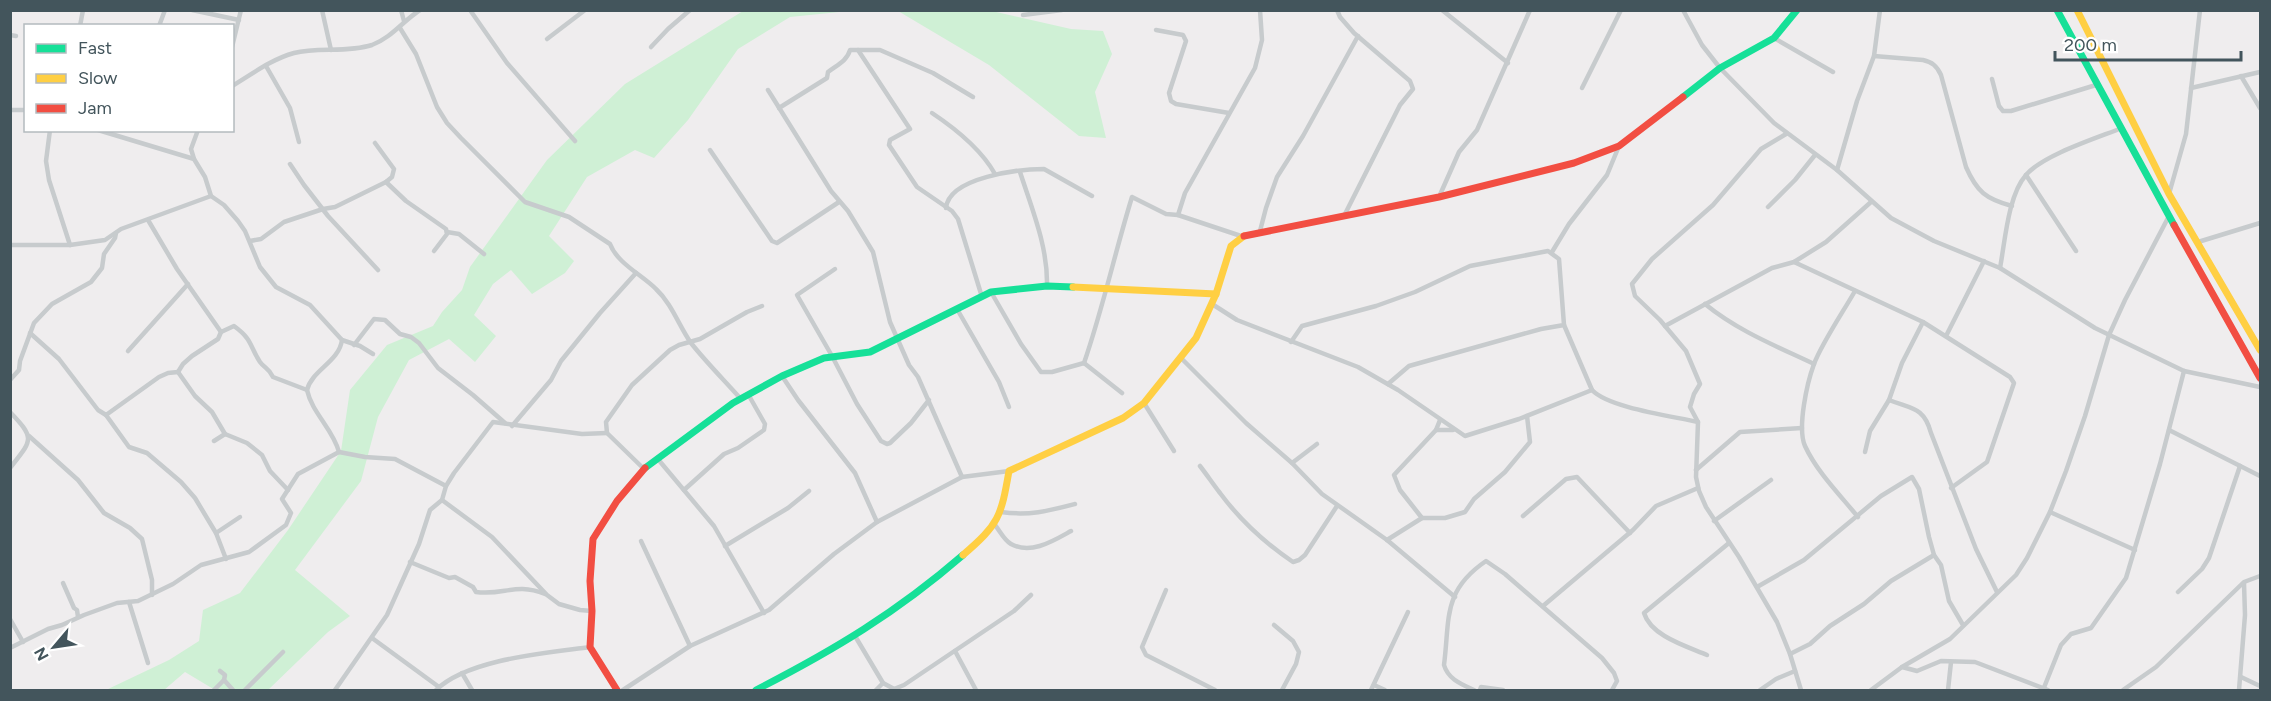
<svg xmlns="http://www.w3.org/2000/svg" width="2271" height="701" viewBox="0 0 2271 701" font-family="Figtree,sans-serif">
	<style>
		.green { fill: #cff0d5 }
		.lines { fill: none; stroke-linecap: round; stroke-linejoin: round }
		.street { stroke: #c7cbcd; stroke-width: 4.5 }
		.fast { stroke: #16e098; stroke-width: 7 }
		.slow { stroke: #ffcf43; stroke-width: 7 }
		.jam { stroke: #f24e42; stroke-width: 7 }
	</style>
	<rect width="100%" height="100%" fill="#efedee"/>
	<g class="green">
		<polygon points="743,11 849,11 790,17 738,49 688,120 654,158 635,150 587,177 549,236 574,261 565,273 532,294 511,270 493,284 474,315 496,336 475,362 449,339 409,360 378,417 361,481 295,570 350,616 328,632 268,690 215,690 185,672 164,690 106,690 169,660 199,641 203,610 240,593 288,530 341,451 350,390 387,345 433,326 442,312 462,290 470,267 547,160 625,84"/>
		<polygon points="898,11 992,11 1071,29 1103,31 1112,54 1095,92 1106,138 1079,136 989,65"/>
	</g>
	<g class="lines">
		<g class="street">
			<polyline points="192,10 239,20"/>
			<polyline points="322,10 331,50"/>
			<polyline points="401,10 404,21"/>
			<polyline points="470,10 507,63 575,141"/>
			<polyline points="1337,10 1340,17 1354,33 1410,81 1413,89 1400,105 1345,214"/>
			<polyline points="1442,10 1508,63"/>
			<polyline points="1683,10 1702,45 1720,68 1774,123 1837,170 1891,218 1934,241 2000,268 2095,328 2184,371 2260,387"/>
			<polyline points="1023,15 1062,10"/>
			<polyline points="80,26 83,10"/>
			<polyline points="159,26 165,10"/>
			<path d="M 400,28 L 416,54 L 437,107 L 447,123 L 461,138 L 525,202 L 569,217 L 610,244 C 617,263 642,275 656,289 C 672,304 679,326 691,343 C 706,362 724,380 740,398"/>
			<polyline points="1156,30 1183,35 1186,41 1169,93 1171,101 1176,104 1229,113"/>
			<polyline points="10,35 16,36"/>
			<polyline points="1774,38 1833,72"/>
			<polyline points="547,39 585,10"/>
			<polyline points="232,47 241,10"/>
			<polyline points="651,47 668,29 690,10"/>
			<polyline points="858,50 910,129 890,140 889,145 917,187 952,211 958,219 982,297"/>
			<path d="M 1874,56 L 1923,60 C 1932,62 1937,66 1941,75 L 1966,167 C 1977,192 1986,199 2012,206"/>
			<polyline points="266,66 290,108 299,142"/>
			<polyline points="2241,76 2260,108"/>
			<polyline points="1992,79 1999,106 2003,111 2011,111 2096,85"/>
			<path d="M 232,86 C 252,74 272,59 294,53 C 318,47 347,53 372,45 C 391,38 403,21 420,10"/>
			<polyline points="1582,88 1621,10"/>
			<polyline points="2191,88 2260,72"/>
			<polyline points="768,90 831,191 848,211 873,252 890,322 909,365 918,377 962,477"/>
			<path d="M 779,108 L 827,78 L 828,72 C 837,65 847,61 850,50 L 880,50 L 933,73 L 973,97"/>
			<polyline points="10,110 26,110"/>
			<path d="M 932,113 C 956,129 981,149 995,174"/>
			<polyline points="50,130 46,161 49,180 70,245"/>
			<polyline points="98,130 194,159"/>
			<polyline points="1786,134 1761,149 1713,205 1652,259 1632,284 1635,296 1660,320 1686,351 1700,384 1694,394 1690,407 1698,422 1696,477 1699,491 1706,507 1739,557 1777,622 1790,654 1801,690"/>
			<polyline points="710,150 772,241 777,243 839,202"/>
			<polyline points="290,164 304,185 328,216 378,270"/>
			<polyline points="1837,170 1857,101 1874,56 1880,10"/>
			<path d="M 1020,172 C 1032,209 1048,247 1047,286"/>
			<polyline points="2026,175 2076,251"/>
			<polyline points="386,182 406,201 446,229 447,234 434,251"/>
			<polyline points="2169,194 2186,134 2200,10"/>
			<polyline points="1439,197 1459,152 1477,130 1530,10"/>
			<polyline points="1768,207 1795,180 1815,155"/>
			<path d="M 946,208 C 949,177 1020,169 1044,169 L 1092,196"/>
			<polyline points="1178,215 1185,193 1255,68 1262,40 1260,10"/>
			<polyline points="148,220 177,269 221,332 218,339 192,356 183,364 178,372 195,396 212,412 225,434"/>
			<polyline points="1260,231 1266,208 1277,177 1303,136 1358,36"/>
			<polyline points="447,232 459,234 484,254"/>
			<polyline points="250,241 261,239 284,222 323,209 335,207 386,182 392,177 394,169 375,143"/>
			<polyline points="2198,242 2260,223"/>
			<polyline points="10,245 70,245 105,240 121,229 211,196"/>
			<polyline points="1552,252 1569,224 1607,175 1619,146"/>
			<polyline points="1794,262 1923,322 2010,377 2014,383 1987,462 1951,488"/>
			<path d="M 2000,268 C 2005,242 2008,195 2026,175 C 2043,155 2097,138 2122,128"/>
			<polyline points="835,269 797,295 832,356 857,404 881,441 887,444 890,443 911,423 929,400"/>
			<path d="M 1855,291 C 1843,312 1822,343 1814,364 C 1807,383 1797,428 1805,446 C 1817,472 1840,495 1858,517"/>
			<polyline points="991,292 1021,344 1041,372 1052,372 1084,363 1122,393"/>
			<polyline points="1212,304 1237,320 1358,367 1398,390 1465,436 1519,419 1592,390"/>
			<path d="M 1705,304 C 1738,331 1776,346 1814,364"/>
			<polyline points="957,309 999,382 1009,407"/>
			<path d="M 1564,325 L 1592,390 C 1609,408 1672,416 1698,422"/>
			<polyline points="1665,326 1772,268 1794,262 1826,242 1871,202"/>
			<path d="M 221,332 L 234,326 C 253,340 249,345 260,362 C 265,369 268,367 273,377 L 307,390"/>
			<polyline points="30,333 59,359 98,410 106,415 159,377 168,373 178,372"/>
			<polyline points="1946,336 1984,261"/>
			<polyline points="342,340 360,346 373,354"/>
			<polyline points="1291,342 1302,326 1376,306 1415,292 1470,266 1548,251 1559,259 1564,325 1541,329 1409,366 1388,384"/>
			<polyline points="354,345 374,319 385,320 400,334 411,337 419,343 438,368 473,395 505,423"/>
			<polyline points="128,351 188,284"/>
			<polyline points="1181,358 1246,423 1292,463 1322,494 1387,540 1455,597"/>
			<path d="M 1084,363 C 1103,308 1115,252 1132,197 L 1166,214 L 1178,215 L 1241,236"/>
			<polyline points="782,376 798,400 855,473 877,522"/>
			<polyline points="10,380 19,370 20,361 34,323 52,304 91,282 102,268 104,254 115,238 116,233"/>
			<path d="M 1889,400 C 1912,409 1924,407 1931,433 L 1976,549 L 1997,592"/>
			<polyline points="1144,403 1174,451"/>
			<path d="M 10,412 C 36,439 32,440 10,468"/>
			<polyline points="106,415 129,447 147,453 181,482 195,498 216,533 226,559"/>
			<polyline points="512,426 551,380 561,361 600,313 636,273"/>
			<polyline points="1436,430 1453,430"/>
			<polyline points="2169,430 2260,476"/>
			<polyline points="29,436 78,480 104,513 130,528 142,539 152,580 152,595"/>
			<polyline points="214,441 225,434 247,443 262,455 270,471 288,490"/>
			<polyline points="339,452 365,457 395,459 446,486"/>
			<polyline points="1865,452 1870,431 1889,400 1902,363 1923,322"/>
			<polyline points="657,458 714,526 764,613"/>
			<polyline points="1292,463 1317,444"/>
			<path d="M 1200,466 C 1207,475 1213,484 1220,493 C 1240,520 1265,543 1293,562 L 1299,560 L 1305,555 L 1337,506"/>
			<polyline points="644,469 607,433 606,422 632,385 670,350 679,345 700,339 747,312 762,306"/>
			<polyline points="1696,470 1740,432 1802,428"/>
			<polyline points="684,490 724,454 738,448 764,430 765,424 748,394"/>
			<polyline points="442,500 492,537 547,595 559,604 580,610 592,611"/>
			<path d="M 1001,512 C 1029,516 1048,511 1075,504"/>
			<polyline points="2050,512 2135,550"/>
			<polyline points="1523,516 1566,479 1577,477 1630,533"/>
			<polyline points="1422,518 1400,490 1394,475 1436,430 1440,420"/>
			<polyline points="1714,521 1771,480"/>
			<path d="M 995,525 C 1000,531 1004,540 1011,544 C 1031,555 1053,541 1071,531"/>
			<polyline points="216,533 240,517"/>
			<polyline points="1387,540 1422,518 1445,518 1465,512 1474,499 1505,472 1530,442 1527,416"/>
			<polyline points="641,541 690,646"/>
			<polyline points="725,546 788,508 809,491"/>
			<path d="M 410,562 L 449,578 L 455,577 L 473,587 L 476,592 C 504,596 515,582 545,594"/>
			<polyline points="63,583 74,608 77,610 78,617"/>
			<polyline points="1757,587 1804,560 1881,496 1912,477 1919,489 1929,537 1934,555 1941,565 1949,601 1963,625"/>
			<polyline points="1166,590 1142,647 1146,655 1215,690"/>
			<polyline points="2178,592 2202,569 2209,558 2240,466"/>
			<polyline points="129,602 148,663"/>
			<polyline points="1543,606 1633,530 1656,506 1698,488"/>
			<polyline points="10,619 23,642"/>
			<polyline points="1274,625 1293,641 1299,652 1296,664 1282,690"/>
			<polyline points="855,636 883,683 896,690"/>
			<polyline points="372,638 439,687"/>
			<path d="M 10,648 L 48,629 L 62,625 L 84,615 L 117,603 L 138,601 L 173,584 L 201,565 L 249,552 L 286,525 L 291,513 L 282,499 L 298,474 L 339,452 C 333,429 312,413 307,390 C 312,370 339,362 342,340 L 310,305 L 276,287 L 260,267 L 245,231 L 238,221 L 224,205 L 211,196 L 205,177 L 194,159 L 191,149 L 198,130"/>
			<polyline points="955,651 976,690"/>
			<polyline points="1790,654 1810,644 1830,626 1864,604 1891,581 1934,555"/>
			<path d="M 1707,655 C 1686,646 1651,636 1644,613 L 1729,543"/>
			<polyline points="1902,667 1950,639 2016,575 2027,558 2050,512 2066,471 2085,416 2109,335 2125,300 2169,216"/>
			<polyline points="220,671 225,675 224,680 233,690"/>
			<polyline points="462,673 472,690"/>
			<polyline points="2241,677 2260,686"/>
			<polyline points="1374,685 1385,690"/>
			<polyline points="894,689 904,685 1014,611 1031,595"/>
			<polyline points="214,690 224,680"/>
			<polyline points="245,690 283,652"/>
			<polyline points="335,690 387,615 419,544 430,510 442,500 446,486 454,473 493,422 582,434 607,433"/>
			<path d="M 436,690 C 468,659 546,653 590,647"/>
			<polyline points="623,690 690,646 769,610 834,554 877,522 962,477 1009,471"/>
			<polyline points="876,690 883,683"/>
			<polyline points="1371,690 1408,612"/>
			<path d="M 1474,690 C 1461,684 1448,679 1444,665 C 1450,619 1442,591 1486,561 L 1505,574 L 1602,658 L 1614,673 L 1617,681 L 1612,690"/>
			<polyline points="1480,690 1481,687 1503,690"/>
			<polyline points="1760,690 1776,679 1795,671"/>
			<polyline points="1871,690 1902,667 1917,671 1941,661 1975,662 2048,690"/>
			<polyline points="1948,690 1951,662"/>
			<polyline points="2043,690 2061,645 2071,634 2091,628 2126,578 2160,464 2184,371"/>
			<polyline points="2123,690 2156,667 2244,582 2260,576"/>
			<polyline points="2239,690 2245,615 2244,583"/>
		</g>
		<g class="fast">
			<polyline points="2057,10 2174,225"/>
			<polyline points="1683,97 1720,68 1774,38 1797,10"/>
			<polyline points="645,468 733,403 782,376 824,358 870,352 991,292 1047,286 1073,287"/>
			<path d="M 756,690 C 834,650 896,613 963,555"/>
		</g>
		<g class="slow">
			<polyline points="2077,10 2169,194 2260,350"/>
			<polyline points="1073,287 1216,294"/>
			<path d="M 963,555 C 999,524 1001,517 1009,471 L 1123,418 L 1144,403 L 1196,338 L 1216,294 L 1231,246 L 1244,236"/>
		</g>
		<g class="jam">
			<polyline points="2174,225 2260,378"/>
			<polyline points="1244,236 1439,197 1574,163 1619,146 1683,97"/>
			<polyline points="617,690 590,647 592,611 590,581 593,539 617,501 645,468"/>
		</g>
	</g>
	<rect width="2271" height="701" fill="none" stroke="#43555c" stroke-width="24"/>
	<rect x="24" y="24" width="210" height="108" fill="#ffffff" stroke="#b4bbbe" stroke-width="1.5"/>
	<rect x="36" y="44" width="30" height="9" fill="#16e098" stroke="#b4bbbe" stroke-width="1.5"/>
	<text x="78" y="54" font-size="18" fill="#43555c">Fast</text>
	<rect x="36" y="74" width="30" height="9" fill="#ffcf43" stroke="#b4bbbe" stroke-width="1.5"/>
	<text x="78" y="84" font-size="18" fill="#43555c">Slow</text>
	<rect x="36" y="104" width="30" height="9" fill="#f24e42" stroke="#b4bbbe" stroke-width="1.5"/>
	<text x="78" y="114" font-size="18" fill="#43555c">Jam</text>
	<g transform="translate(54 647) rotate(241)" stroke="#ffffff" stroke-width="4.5" paint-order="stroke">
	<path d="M0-4.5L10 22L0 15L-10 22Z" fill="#43555c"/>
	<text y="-9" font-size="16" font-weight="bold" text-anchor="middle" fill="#43555c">N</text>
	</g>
	<path d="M2055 51v9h186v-9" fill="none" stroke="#43555c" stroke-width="3"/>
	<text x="2064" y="51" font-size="18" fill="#43555c" stroke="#ffffff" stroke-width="4.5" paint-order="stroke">200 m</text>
</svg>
